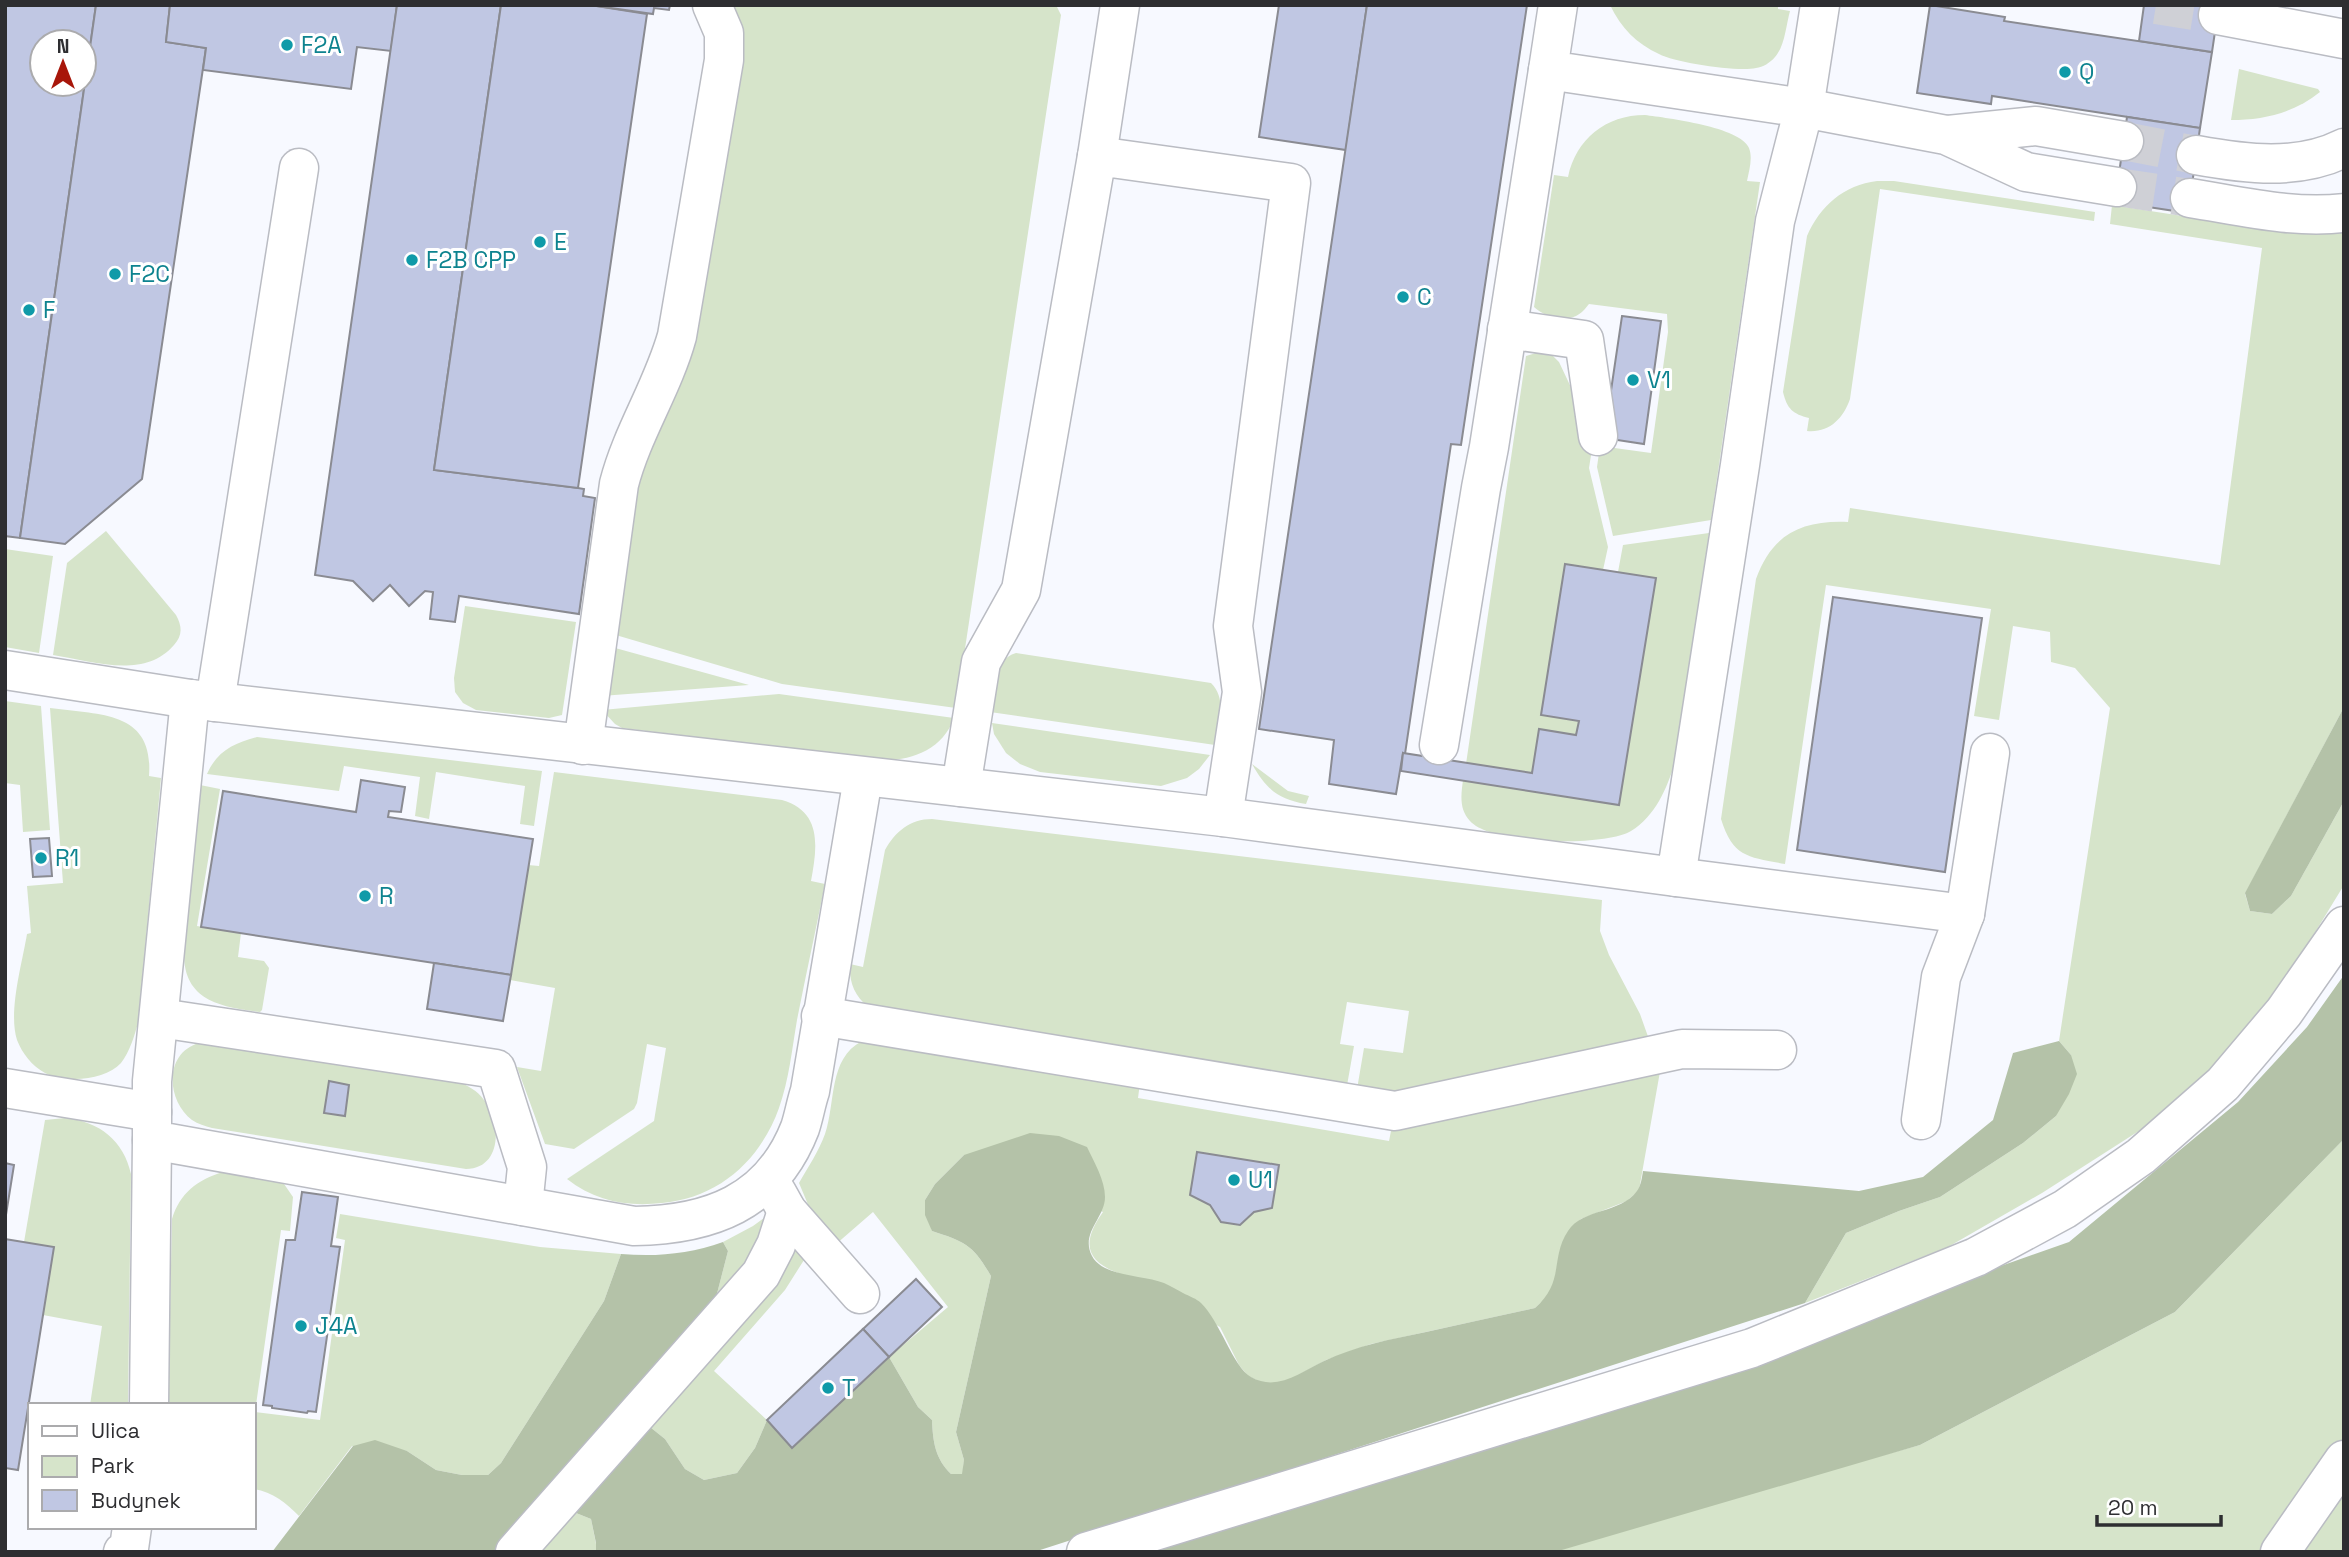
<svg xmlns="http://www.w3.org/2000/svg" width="2349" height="1557" viewBox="0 0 2349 1557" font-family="'Space Grotesk',sans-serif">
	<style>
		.green { fill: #d6e4ca }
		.forest { fill: #b4c2a8 }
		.building { fill: #c0c7e3; stroke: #8a8b92; stroke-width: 2; fill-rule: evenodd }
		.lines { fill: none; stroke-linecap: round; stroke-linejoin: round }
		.minor-tunnel { stroke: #cfd0d6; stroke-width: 38; stroke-dasharray: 38 19; stroke-linecap: butt }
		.minor-casing { stroke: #babcc3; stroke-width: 41 }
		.minor { stroke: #fff; stroke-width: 38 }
		.culture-dot { fill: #0f9aa8; stroke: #fff; stroke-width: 2.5 }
		.labels { text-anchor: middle; stroke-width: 6; stroke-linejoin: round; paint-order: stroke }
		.culture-label { font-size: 23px; fill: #0d838f; stroke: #fff; text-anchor: start }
	</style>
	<rect width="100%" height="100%" fill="#f7f9ff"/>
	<g class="green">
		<polygon points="724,5 1056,5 1061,15 956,708 782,684 609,633"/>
		<path d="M 1610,5 L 1778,5 L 1778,9 L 1790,11 C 1786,25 1785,46 1775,57 C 1770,63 1763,67 1756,68 C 1738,72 1676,63 1659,54 C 1637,44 1621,28 1610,5 Z"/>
		<path d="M 2239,69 L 2318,89 L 2320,92 C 2294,113 2263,120 2231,120 Z"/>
		<path d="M 1645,115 C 1667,118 1741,127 1749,148 C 1753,158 1749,171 1747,181 L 1760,182 L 1711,520 L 1613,536 L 1597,467 L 1600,446 L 1651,453 L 1668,332 L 1667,314 L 1589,304 C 1585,309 1582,313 1576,316 C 1564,322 1543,316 1534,307 L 1554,175 L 1568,177 C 1576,139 1606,115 1645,115 Z"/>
		<path d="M 1877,181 L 1894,181 L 2095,212 L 2094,221 L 1880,189 L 1850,399 C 1843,419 1829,433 1807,431 L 1809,418 C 1793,414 1787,409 1783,392 L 1807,236 C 1820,206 1844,185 1877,181 Z"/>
		<path d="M 2112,205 L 2292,233 L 2318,234 L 2344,232 L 2344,707 L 2245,894 L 2250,911 L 2272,914 L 2291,896 L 2344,801 L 2344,885 L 2270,1006 L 2211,1070 L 2142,1129 L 2042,1193 L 1948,1247 L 1805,1303 L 1846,1233 L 1899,1211 L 1940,1197 L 2023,1143 L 2056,1116 L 2071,1055 L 2059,1041 L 2110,708 L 2075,668 L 2051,662 L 2050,632 L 2013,626 L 1999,720 L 1974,716 L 1991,609 L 1826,585 L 1785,864 C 1749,857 1733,858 1721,819 L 1756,579 C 1772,534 1802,520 1848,522 L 1850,508 L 2220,565 L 2262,248 L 2110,224 Z"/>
		<polygon points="1536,353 1553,356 1559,362 1594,436 1589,468 1608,547 1603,570 1565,564 1541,715 1579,721 1576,735 1539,729 1532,773 1466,764 1526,356"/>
		<path d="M 106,531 L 176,615 C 182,626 183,635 174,645 C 144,680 92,661 53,655 L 67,563 Z"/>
		<path d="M 1709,533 L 1676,759 C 1668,786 1656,816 1631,831 C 1604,847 1491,845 1470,821 C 1459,809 1461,795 1463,780 L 1619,804 L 1656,579 L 1618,572 L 1623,545 Z"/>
		<polygon points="5,549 53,556 39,653 5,647"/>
		<polygon points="465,606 576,622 562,715 549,718 476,710 463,703 455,692 454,678"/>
		<polygon points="608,646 749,685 601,696"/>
		<path d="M 1016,653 L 1211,683 C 1228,700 1218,724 1215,745 L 990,712 C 993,691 992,660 1016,653 Z"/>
		<path d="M 779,694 L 954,718 C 943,748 915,760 885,760 L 622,728 L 615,724 L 602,710 Z"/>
		<polygon points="5,701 41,706 50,830 23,832 20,785 5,783"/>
		<path d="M 50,708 C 99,715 154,710 149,776 L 161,778 L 138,1023 C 134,1037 130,1051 121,1063 C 105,1081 65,1083 45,1073 C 32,1066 22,1053 17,1040 C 8,1012 22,964 27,934 L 31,933 L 27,886 L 63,883 Z"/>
		<polygon points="992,723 1210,755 1199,769 1187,778 1161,786 1040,772 1020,764 1006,753 994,734"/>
		<path d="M 257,737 L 542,771 L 534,826 L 520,824 L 525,786 L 436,772 L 429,819 L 415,816 L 420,777 L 344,766 L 339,791 L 207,774 C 217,751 234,743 257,737 Z"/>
		<path d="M 1252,764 L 1288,791 L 1309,796 L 1306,804 C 1278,799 1266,789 1252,764 Z"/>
		<path d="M 554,772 L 782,800 C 823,812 817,848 811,881 L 825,884 C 816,929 806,974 797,1020 C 792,1049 789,1080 779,1108 C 760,1161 718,1198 662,1203 C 627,1207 595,1201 567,1179 L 654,1121 L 666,1048 L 647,1044 L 637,1103 L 634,1109 L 574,1149 L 545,1144 L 517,1067 L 541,1071 L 555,988 L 510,980 L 528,865 L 539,866 Z"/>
		<path d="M 200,785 L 220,789 L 197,926 L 241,933 L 238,957 L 264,961 L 269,968 L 262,1010 L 260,1012 C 223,1007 184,1002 184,954 Z"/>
		<path d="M 932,819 L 1602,900 L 1600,931 L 1609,955 L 1640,1014 L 1651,1045 L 1397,1101 L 1356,1095 L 1364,1048 L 1403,1053 L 1409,1011 L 1347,1002 L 1340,1044 L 1354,1046 L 1346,1091 L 868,1007 C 854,995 849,982 850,964 L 863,967 L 885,850 C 895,832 910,819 932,819 Z"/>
		<path d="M 862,1041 L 1140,1083 L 1138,1098 L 1389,1141 L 1393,1121 L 1661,1066 L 1639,1190 L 1627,1201 L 1581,1219 L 1560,1250 L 1554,1284 L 1546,1298 L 1535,1308 L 1371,1344 L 1326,1360 L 1293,1378 L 1278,1383 L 1263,1383 L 1248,1376 L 1239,1365 L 1220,1327 L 1118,1273 C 1083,1260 1083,1240 1103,1212 L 964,1155 L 935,1184 L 925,1200 L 932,1231 C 966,1242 973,1245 991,1276 L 956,1432 L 964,1460 L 963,1474 L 951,1474 C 935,1458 933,1442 932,1420 L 918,1407 L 889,1357 L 948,1307 L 873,1212 L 835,1245 L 817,1226 L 799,1183 C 808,1167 819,1151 825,1134 C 836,1102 828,1059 862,1041 Z"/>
		<path d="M 199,1043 L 457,1081 C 467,1085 478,1091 484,1100 C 502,1122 502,1169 466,1169 L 212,1128 C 205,1126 198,1124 192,1120 C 166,1100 164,1053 199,1043 Z"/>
		<path d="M 65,1118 C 99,1121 124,1141 131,1174 L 128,1405 L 90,1405 L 102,1326 L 43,1315 L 54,1247 L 24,1242 L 45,1120 Z"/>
		<polygon points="2344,1139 2344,1552 1543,1552 1681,1511 1920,1445 2175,1312"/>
		<path d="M 223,1172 L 230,1172 L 282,1181 L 293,1197 L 290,1231 L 281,1230 L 255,1412 L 320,1420 L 345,1240 L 336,1238 L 340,1214 L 540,1247 L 621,1254 L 604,1301 L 501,1463 L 488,1475 L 462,1475 L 436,1470 L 407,1451 L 352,1446 L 299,1516 C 286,1503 273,1492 254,1489 L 254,1405 L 168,1405 L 172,1219 C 180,1193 197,1180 223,1172 Z"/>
		<polygon points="768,1215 761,1245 712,1313 728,1251 723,1242 753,1226"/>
		<polygon points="797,1246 804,1260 785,1290 714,1371 767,1420 755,1448 737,1473 704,1480 685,1469 665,1439 645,1423 776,1273"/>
		<polygon points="571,1511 591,1519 596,1544 596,1552 534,1552"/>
	</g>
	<g class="forest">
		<polygon points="2344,707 2344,801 2291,896 2272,914 2250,911 2245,893"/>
		<polygon points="2344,975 2344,1139 2175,1312 1920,1445 1555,1552 1131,1552 1984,1272 2069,1242 2238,1102 2307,1027"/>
		<path d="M 2059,1041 L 2071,1055 L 2077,1074 L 2069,1094 L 2056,1116 L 2023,1143 L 1940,1197 L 1899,1211 L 1846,1233 L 1805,1303 L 1034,1552 L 596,1552 L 596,1543 L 591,1519 L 571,1511 L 645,1423 L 665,1439 L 685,1469 L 704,1480 L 737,1473 L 755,1448 L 767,1420 L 793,1447 L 889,1357 L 918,1407 L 932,1420 C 933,1442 935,1458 951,1474 L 962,1474 L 964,1460 L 956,1432 L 991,1276 C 973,1245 966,1242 932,1231 L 925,1215 L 925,1200 L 935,1184 L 964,1155 L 1030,1133 L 1059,1136 L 1087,1147 C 1094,1162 1105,1180 1105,1197 C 1105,1218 1080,1233 1092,1256 C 1103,1277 1144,1275 1164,1283 C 1171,1286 1177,1290 1183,1293 C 1189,1296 1197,1299 1201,1303 C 1220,1321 1233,1367 1251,1377 C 1277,1392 1301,1372 1324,1361 C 1356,1346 1391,1339 1426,1332 C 1462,1324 1498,1316 1535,1308 C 1565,1282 1550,1258 1568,1231 C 1583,1208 1620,1214 1637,1191 C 1641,1186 1642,1177 1643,1171 L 1859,1191 L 1923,1177 L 1993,1120 L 2013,1053 Z"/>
		<path d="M 723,1242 L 728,1251 L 712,1313 L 500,1552 L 272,1552 L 353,1446 L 375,1440 L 407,1451 L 436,1470 L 462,1475 L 488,1475 L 501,1463 L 604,1301 L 621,1254 C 657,1257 689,1254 723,1242 Z"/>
	</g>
	<g class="building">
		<path d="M 5,5 L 96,5 L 20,538 L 5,536 ZM 42,42 L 84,42 L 84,84 L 42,84 Z"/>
		<polygon points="96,5 170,5 166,42 206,48 142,479 65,544 20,538"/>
		<polygon points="170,5 397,5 391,51 357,47 351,89 203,70 206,48 166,42"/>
		<polygon points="397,5 501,5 434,470 578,488 584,489 583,496 595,498 579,614 459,596 455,622 430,619 433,592 425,591 409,606 390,585 373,601 353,581 315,575"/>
		<polygon points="501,5 590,5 647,14 578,488 434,470"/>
		<polygon points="590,5 670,5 669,10 654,8 653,14"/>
		<polygon points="1279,5 1367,5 1346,150 1259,137"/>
		<polygon points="1367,5 1527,5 1461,445 1451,444 1405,754 1403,753 1396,794 1329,784 1334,740 1259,729"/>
		<polygon points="1930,5 2005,17 2004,21 2212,52 2200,128 1992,96 1991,104 1917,93"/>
		<polygon points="2144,5 2219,5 2212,52 2139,41"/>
		<polygon points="2127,117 2200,128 2188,213 2115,202"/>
		<polygon points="1622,316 1661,321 1644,444 1604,438"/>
		<polygon points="1565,564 1656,578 1619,805 1401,771 1403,753 1532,773 1539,729 1576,735 1579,721 1541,715"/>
		<polygon points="1833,597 1982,618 1945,872 1797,850"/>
		<polygon points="361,780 405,787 401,812 389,811 388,817 533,839 511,975 201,927 223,791 356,812"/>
		<polygon points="49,838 52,876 33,877 30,839"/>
		<polygon points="434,963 511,975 503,1021 427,1009"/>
		<polygon points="329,1081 349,1085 345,1116 324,1113"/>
		<polygon points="1197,1152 1279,1165 1272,1208 1254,1212 1240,1225 1221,1222 1210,1205 1190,1195"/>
		<polygon points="5,1163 14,1165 5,1221"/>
		<polygon points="302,1192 338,1197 331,1246 340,1247 316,1412 308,1411 307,1413 272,1408 272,1406 263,1405 286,1240 295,1240"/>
		<polygon points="5,1239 54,1247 18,1470 5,1468"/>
		<polygon points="916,1279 942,1307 889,1357 863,1329"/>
		<polygon points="863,1329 889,1357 792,1448 767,1420"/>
	</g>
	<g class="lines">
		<g class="minor-tunnel">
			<polyline points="2156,5 2218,15"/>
			<polyline points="2124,141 2196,155"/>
			<polyline points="2117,187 2190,198"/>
		</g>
		<g class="minor-casing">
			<g id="minor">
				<polyline points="1558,5 1548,70 1804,108 1820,5"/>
				<polyline points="2218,15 2344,39"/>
				<polyline points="1948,135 2036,126 2124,141"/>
				<path d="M 2196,155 C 2245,164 2298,171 2344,148"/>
				<polyline points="1097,156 1120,5"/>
				<path d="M 2190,198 C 2241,206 2292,219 2344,213"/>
				<polyline points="1507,329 1584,340 1598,436"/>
				<polyline points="5,670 190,699 1223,817 1676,877 1740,465 1775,221 1804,108 1946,135 2026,172 2117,187"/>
				<path d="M 190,699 L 152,1081 L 152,1140 L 634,1226 C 709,1225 771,1203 800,1128 C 804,1116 806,1103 810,1091 L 863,778"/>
				<polyline points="215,702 299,168"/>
				<path d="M 583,745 L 619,484 C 632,433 663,387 677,336 L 724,60 L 724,33 L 712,5"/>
				<polyline points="1439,745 1481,488 1489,447 1548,70"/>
				<polyline points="961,787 981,662 1021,590 1097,156 1291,183 1233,626 1242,692 1223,817"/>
				<polyline points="1676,877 1965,914"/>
				<polyline points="821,1016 1395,1111 1682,1049 1777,1050"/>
				<polyline points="160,1018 496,1069 527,1167 523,1206"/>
				<polyline points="5,1088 152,1112"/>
				<polyline points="1921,1120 1941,977 1965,914 1990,753"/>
				<polyline points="777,1193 787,1211 860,1294"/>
				<polyline points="149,1405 152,1140"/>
				<polyline points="123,1552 129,1548 132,1527"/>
				<polyline points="515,1552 761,1274 776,1245 787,1211"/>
				<polyline points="1086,1552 1752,1348 1976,1257 2065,1209 2141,1156 2223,1084 2284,1012 2344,926"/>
				<polyline points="2280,1552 2344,1460"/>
			</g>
		</g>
		<use href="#minor" class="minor"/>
	</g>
	<g class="culture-dot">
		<circle cx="287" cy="45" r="7"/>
		<circle cx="2065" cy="72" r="7"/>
		<circle cx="540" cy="242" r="7"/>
		<circle cx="412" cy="260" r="7"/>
		<circle cx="115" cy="274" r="7"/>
		<circle cx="1403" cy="297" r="7"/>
		<circle cx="29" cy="310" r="7"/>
		<circle cx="1633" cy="380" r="7"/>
		<circle cx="41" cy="858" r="7"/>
		<circle cx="365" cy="896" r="7"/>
		<circle cx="1234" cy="1180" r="7"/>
		<circle cx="301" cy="1326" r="7"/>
		<circle cx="828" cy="1388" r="7"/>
	</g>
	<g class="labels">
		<g class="culture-label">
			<text x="301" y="53">F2A</text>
			<text x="2079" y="80">Q</text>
			<text x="554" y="250">E</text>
			<text x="426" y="268">F2B CPP</text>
			<text x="129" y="282">F2C</text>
			<text x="1417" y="305">C</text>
			<text x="43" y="318">F</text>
			<text x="1647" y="388">V1</text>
			<text x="55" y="866">R1</text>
			<text x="379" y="904">R</text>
			<text x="1248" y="1188">U1</text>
			<text x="315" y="1334">J4A</text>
			<text x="842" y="1396">T</text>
		</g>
	</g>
	<rect width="2349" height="1557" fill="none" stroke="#2e2e31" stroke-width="14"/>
	<rect x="28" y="1403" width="228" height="126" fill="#ffffff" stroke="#ababad" stroke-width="2"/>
	<rect x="42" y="1426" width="35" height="10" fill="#ffffff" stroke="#ababad" stroke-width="2"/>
	<text x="91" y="1438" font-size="21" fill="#2e2e31">Ulica</text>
	<rect x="42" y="1456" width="35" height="21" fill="#d6e4ca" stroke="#ababad" stroke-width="2"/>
	<text x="91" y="1473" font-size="21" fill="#2e2e31">Park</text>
	<rect x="42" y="1490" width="35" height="21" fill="#c0c7e3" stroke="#ababad" stroke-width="2"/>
	<text x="91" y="1508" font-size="21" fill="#2e2e31">Budynek</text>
	<g transform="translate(63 63)"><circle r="33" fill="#ffffff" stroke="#ababad" stroke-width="2"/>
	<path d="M0-5L12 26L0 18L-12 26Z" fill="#a8160a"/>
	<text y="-10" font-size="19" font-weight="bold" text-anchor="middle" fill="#2e2e31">N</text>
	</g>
	<path d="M2097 1515v10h124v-10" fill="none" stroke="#2e2e31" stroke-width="3.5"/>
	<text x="2108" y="1515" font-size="21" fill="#2e2e31" stroke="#ffffff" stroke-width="5" paint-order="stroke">20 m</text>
</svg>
